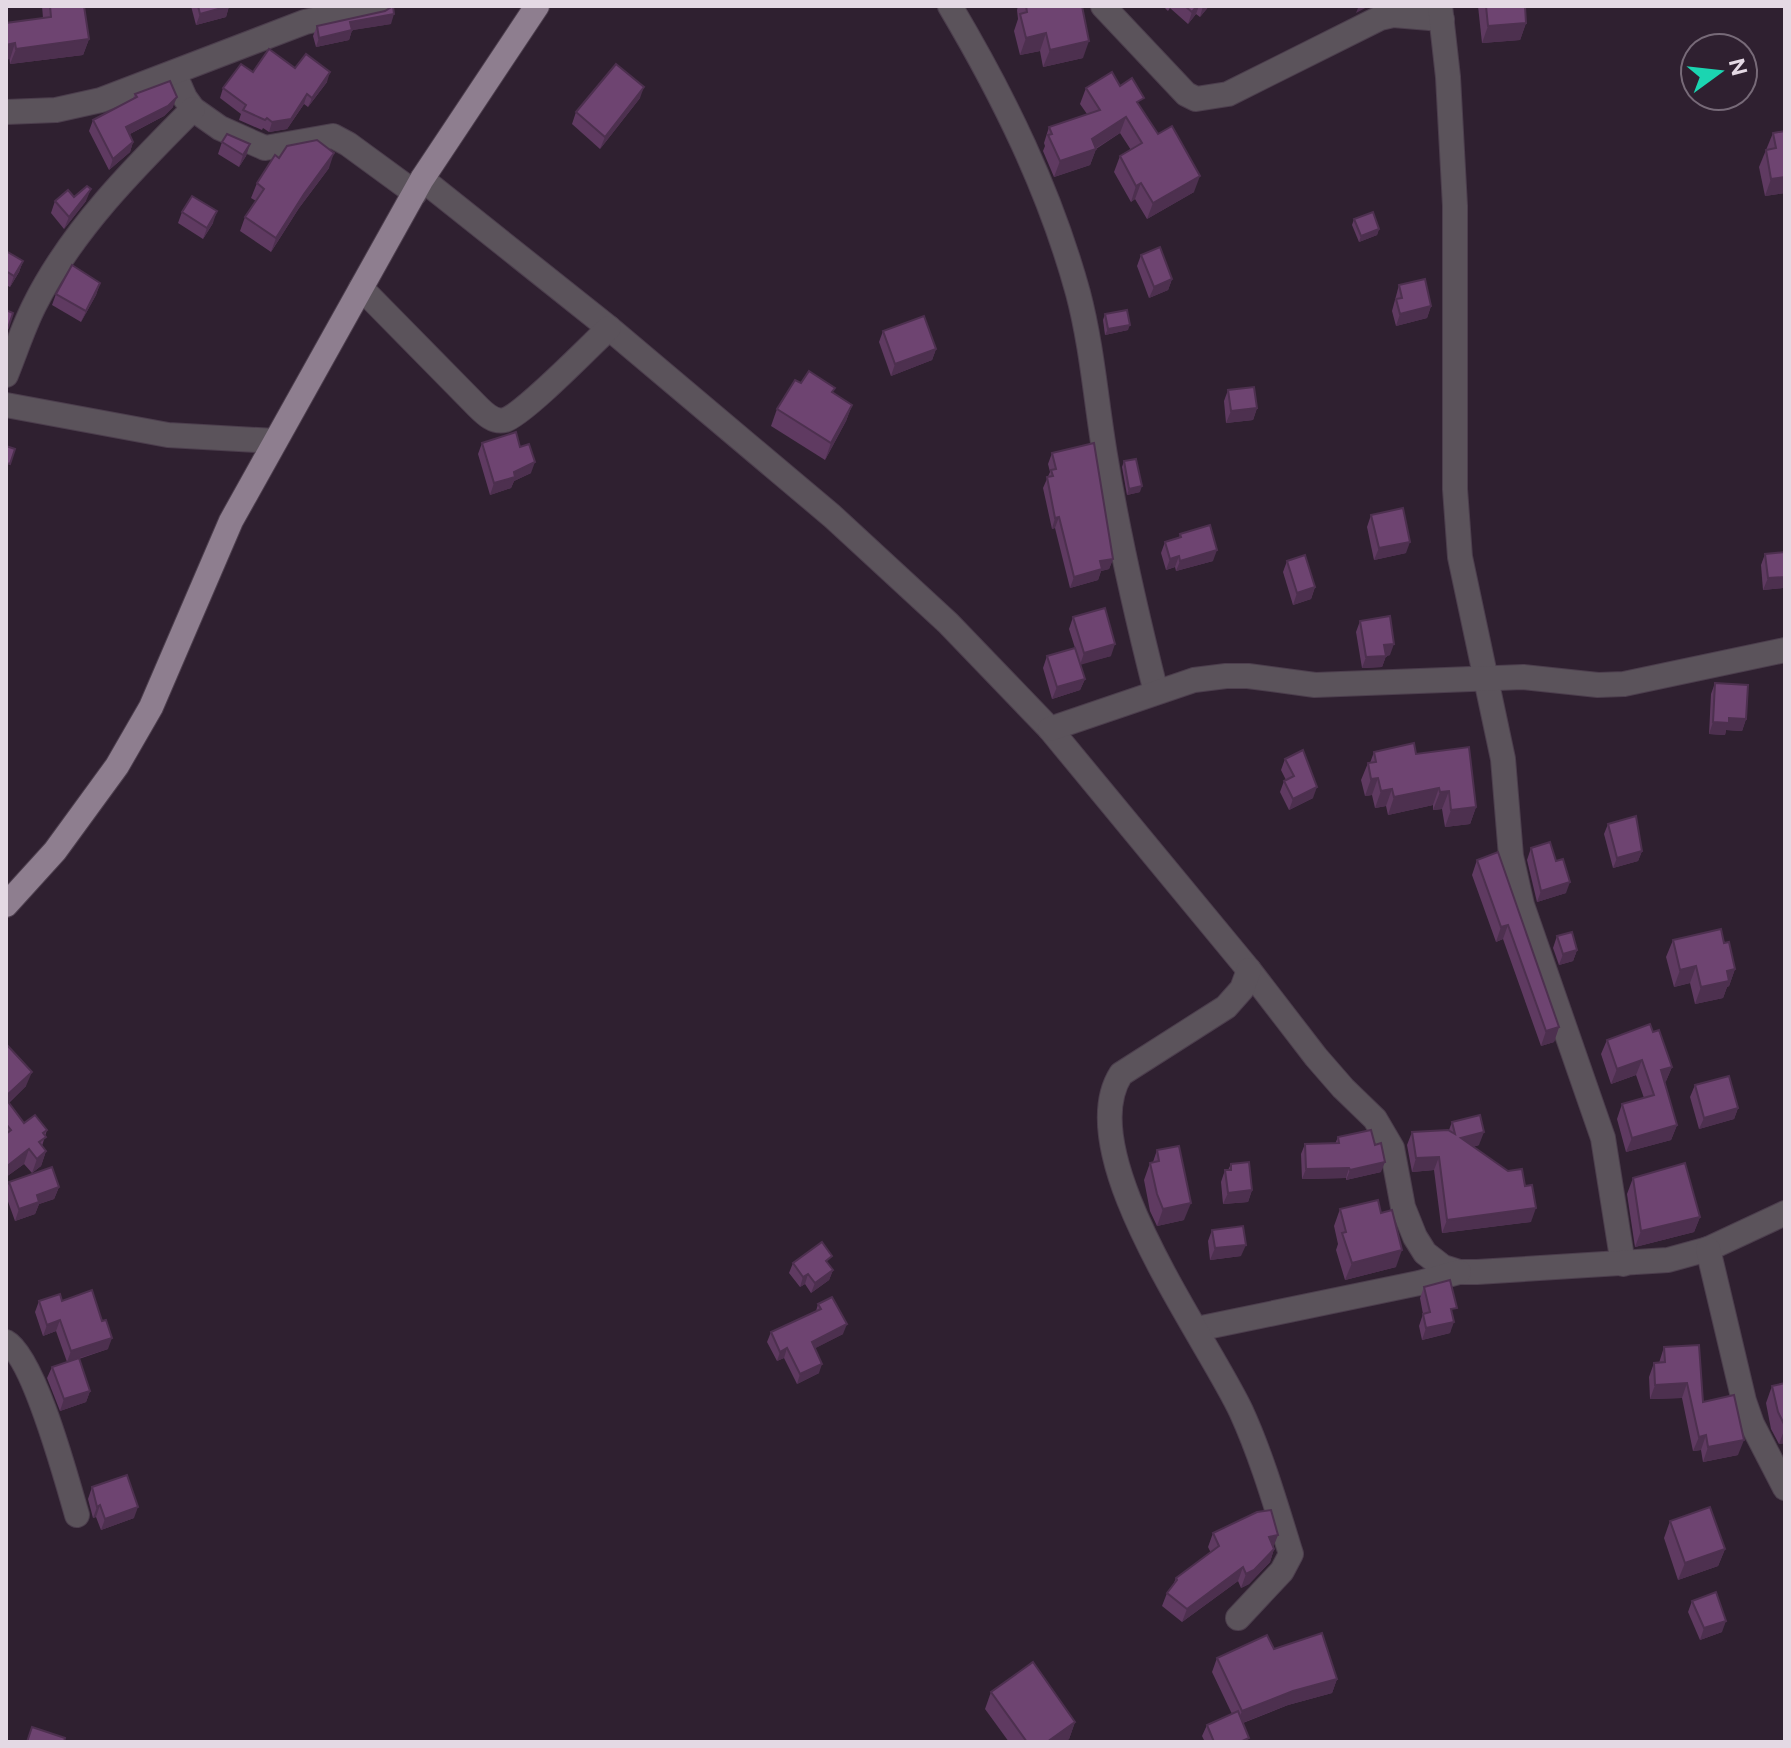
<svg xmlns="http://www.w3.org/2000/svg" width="1791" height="1748" viewBox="0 0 1791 1748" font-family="Figtree,sans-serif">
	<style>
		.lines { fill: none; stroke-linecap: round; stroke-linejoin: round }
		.minor-casing { stroke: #4c3e4d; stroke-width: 26 }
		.major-casing { stroke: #4c3e4d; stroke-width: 26 }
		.minor { stroke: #5b535b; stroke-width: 24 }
		.major { stroke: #8e7e8f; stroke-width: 24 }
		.wall { fill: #5f3a61 }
		.shaded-wall { fill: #4d304f }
		.building { fill: #6e4471; stroke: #4d304f; stroke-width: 2 }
	</style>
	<rect width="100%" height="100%" fill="#2f2030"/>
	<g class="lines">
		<g class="minor-casing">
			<g id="minor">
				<path d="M 950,6 C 1004,97 1050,191 1078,293 C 1092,346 1096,401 1105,455 C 1118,535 1136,613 1156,692"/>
				<polyline points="1103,6 1186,94 1196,99 1228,94 1380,18 1393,15 1442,19"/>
				<polyline points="1440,6 1448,77 1455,206 1455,489 1460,557 1503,759 1511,856 1522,905 1603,1138 1623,1264"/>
				<polyline points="174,73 185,98 193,109 220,128 265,148 333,136 348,144 415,193"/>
				<polyline points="6,112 56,110 101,100 305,22 378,6"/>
				<polyline points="422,179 609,328 832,516 948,623 1050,729 1249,970 1316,1057 1343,1088 1375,1119 1392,1148 1403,1207 1415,1237 1425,1253 1443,1267 1459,1272 1477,1272 1668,1260 1708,1249 1785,1213"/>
				<path d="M 361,288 L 478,407 C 485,414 494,423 505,420 C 524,414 591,345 609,328"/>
				<path d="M 6,375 C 15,353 23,328 34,306 C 71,231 134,168 193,109"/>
				<polyline points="6,405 168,435 275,441"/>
				<polyline points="1050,729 1194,680 1226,676 1248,676 1315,685 1523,677 1598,685 1624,684 1785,650"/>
				<polyline points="1708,1249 1744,1401 1752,1424 1785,1488"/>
				<polyline points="1197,1329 1419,1283 1459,1272"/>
				<path d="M 6,1342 C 34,1357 67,1481 77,1515"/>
				<path d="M 1238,1618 L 1282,1571 L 1291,1554 C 1276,1506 1262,1457 1241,1411 C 1205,1335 1070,1153 1121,1074 L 1226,1007 L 1242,989 L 1249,970"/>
			</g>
		</g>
		<g class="major-casing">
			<polyline id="major" points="6,905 55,851 117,766 151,707 231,521 422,179 537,6"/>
		</g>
		<use href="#minor" class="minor"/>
		<use href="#major" class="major"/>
	</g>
	<g class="wall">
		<polygon points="42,6 84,6 89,39 83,55 10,64 6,23 43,18"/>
		<polygon points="191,6 229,6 226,17 196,25"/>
		<polygon points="1018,6 1082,6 1083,58 1043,67 1040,51 1020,55 1014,31 1018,19 1017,10"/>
		<polygon points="1163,6 1209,6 1200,17 1196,14 1188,24 1170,8 1168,11"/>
		<polygon points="1478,6 1525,6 1526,23 1520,40 1482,43"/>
		<polygon points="391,24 352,30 349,40 316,47 313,36 317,26"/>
		<polygon points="295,68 327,82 308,107 304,104 287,129 269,132 263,128 262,130 239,120 241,114 220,98 223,88 253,72"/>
		<polygon points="1120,86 1140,108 1194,192 1147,219 1135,199 1131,202 1114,172 1120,156 1131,150 1120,133 1096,149 1090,165 1054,177 1043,151 1045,146 1044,143 1049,127 1087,114 1080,104 1086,88"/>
		<polygon points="135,94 173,107 164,116 130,134 133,142 130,152 109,170 89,131 93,120 133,98"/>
		<polygon points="640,98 600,149 572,124 576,112"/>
		<polygon points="1785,131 1785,193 1765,196 1759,167 1773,133"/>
		<polygon points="222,142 250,144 246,156 239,167 218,154"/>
		<polygon points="279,158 329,168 299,208 271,252 240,231 245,217 256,201 251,198 257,183"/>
		<polygon points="74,197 86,201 64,229 51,213 55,201"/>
		<polygon points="182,212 213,223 203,239 178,223"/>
		<polygon points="1354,219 1379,229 1377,235 1359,242 1352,225"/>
		<polygon points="6,251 23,261 19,272 10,287 6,285"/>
		<polygon points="1141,255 1172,279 1168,290 1149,298 1137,266"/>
		<polygon points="100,283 96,295 81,322 52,305 56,294"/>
		<polygon points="1399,285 1431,306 1427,318 1396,326 1392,311"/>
		<polygon points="1105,314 1128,330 1105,335 1103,320"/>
		<polygon points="883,331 936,349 932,360 891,376 879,342"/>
		<polygon points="801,383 833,393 852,405 846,421 825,460 771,426 777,409"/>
		<polygon points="1228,390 1257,408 1253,420 1226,423 1224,401"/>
		<polygon points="482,443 520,447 531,473 514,481 511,488 490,495 478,454"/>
		<polygon points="1052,453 1113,559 1109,569 1101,571 1098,580 1070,588 1055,528 1052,529 1043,488 1050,472 1048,464"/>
		<polygon points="1124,461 1140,492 1127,495 1122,467"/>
		<polygon points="1371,515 1406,553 1374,560 1367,527"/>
		<polygon points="1180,534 1213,561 1176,571 1175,567 1166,570 1161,553 1165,542 1179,538"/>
		<polygon points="1785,552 1785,582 1783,588 1763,590 1761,565 1765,554"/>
		<polygon points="1287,561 1315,587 1311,599 1293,605 1283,572"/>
		<polygon points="1073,617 1111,656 1080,664 1085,679 1080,690 1052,699 1043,668 1047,656 1075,648 1069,629"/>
		<polygon points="1360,621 1390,655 1386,656 1382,667 1362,668 1356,632"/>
		<polygon points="1715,683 1746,719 1742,731 1726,730 1725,735 1709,734 1711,694"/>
		<polygon points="1374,752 1416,754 1476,807 1470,824 1445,827 1442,809 1433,810 1433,805 1388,815 1386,806 1375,808 1372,795 1365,796 1361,780 1368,763 1370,763"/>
		<polygon points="1285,759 1313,798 1289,810 1280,792 1284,781 1286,780 1281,770"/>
		<polygon points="1608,824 1642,851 1638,861 1613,868 1604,834"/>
		<polygon points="1531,848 1556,861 1566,893 1537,902 1527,860"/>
		<polygon points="1477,860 1559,1027 1554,1042 1541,1046 1503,939 1496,942 1472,875"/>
		<polygon points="1557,936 1577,950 1573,961 1559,965 1553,948"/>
		<polygon points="1673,940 1724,943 1735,969 1729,986 1727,987 1723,998 1695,1004 1690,983 1674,987 1666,957"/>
		<polygon points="1653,1032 1672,1067 1666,1081 1665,1082 1677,1125 1671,1140 1626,1152 1617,1119 1622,1104 1644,1098 1636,1075 1611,1084 1601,1054 1607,1040"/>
		<polygon points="6,1047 26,1086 9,1103 24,1123 47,1130 42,1146 46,1151 41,1166 32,1173 24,1164 6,1177"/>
		<polygon points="1695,1085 1738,1108 1734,1119 1699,1129 1690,1097"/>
		<polygon points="1452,1122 1479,1145 1473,1147 1531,1222 1442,1233 1434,1170 1412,1172 1407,1145 1412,1132 1449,1130"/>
		<polygon points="1338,1137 1381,1172 1346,1180 1346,1178 1302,1179 1301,1154 1305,1144 1335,1144"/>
		<polygon points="1157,1150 1184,1220 1157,1226 1150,1211 1144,1180 1150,1163 1153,1162"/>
		<polygon points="1231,1164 1252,1190 1248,1202 1223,1204 1221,1182 1225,1170 1228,1170"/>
		<polygon points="1633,1178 1700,1217 1694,1232 1635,1247 1627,1194"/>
		<polygon points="9,1182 59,1187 54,1199 39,1204 35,1214 15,1221 6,1196 6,1192"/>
		<polygon points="1340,1209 1381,1213 1396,1267 1345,1280 1336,1250 1338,1244 1334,1226"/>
		<polygon points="1212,1230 1241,1256 1210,1260 1208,1241"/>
		<polygon points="793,1263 829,1265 833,1270 829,1280 811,1293 805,1284 800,1287 789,1273"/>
		<polygon points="1424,1287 1453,1318 1450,1333 1422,1340 1419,1326 1423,1314 1420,1298"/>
		<polygon points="39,1301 62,1301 108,1349 79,1359 90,1391 86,1402 60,1411 47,1378 52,1367 67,1362 56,1331 43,1336 35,1312"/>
		<polygon points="818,1304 843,1334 815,1348 819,1373 797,1384 784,1358 777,1361 767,1342 771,1332 816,1311"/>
		<polygon points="1664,1347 1703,1402 1738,1455 1703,1462 1701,1450 1693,1451 1682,1398 1650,1399 1649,1377 1654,1363 1659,1363"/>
		<polygon points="1785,1383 1785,1443 1779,1444 1771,1429 1766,1403 1772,1386"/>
		<polygon points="92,1487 134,1518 101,1530 96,1517 93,1518 88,1499"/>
		<polygon points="1670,1521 1725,1549 1718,1566 1678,1580 1664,1538"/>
		<polygon points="1213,1533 1274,1547 1274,1549 1270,1562 1249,1584 1241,1588 1238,1581 1182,1622 1162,1606 1167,1593 1173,1585 1176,1578 1211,1553 1208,1547"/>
		<polygon points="1692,1601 1722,1632 1700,1640 1688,1612"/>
		<polygon points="1274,1649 1337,1679 1332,1693 1288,1705 1243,1723 1248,1742 1205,1742 1202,1736 1207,1725 1232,1714 1212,1672 1217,1658"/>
		<polygon points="991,1692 1075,1722 1069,1739 1065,1742 1009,1742 985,1709"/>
	</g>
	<g class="shaded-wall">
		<polygon points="229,6 226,17 196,25 200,14"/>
		<polygon points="1197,6 1199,6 1196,14 1188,24 1192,12"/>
		<polygon points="1203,6 1209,6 1200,17"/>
		<polygon points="1361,6 1369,6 1356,13 1358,8"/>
		<polygon points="394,14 391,24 347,31 350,22"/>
		<polygon points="1526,23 1520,40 1482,43 1488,26"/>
		<polygon points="352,30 349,40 316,47 319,38"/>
		<polygon points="1046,33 1040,51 1020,55 1026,38"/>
		<polygon points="89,39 83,55 10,64 16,49"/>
		<polygon points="1089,41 1083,58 1043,67 1050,50"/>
		<polygon points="15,43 10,59 6,60 6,45"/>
		<polygon points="330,72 327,82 308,107 312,98"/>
		<polygon points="644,87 640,98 600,149 605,137"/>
		<polygon points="307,94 304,104 287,129 269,132 272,122"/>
		<polygon points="177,97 173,107 164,116 122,138 126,127"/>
		<polygon points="1126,117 1120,133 1093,150 1096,149 1090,165 1054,177 1060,161"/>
		<polygon points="133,142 130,152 109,170 113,159"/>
		<polygon points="250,144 246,156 239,167 243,155"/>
		<polygon points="334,153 329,168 299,208 271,252 276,238 304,194"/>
		<polygon points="1200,176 1194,192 1147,219 1153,203"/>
		<polygon points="1785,177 1785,193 1765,196 1771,179"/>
		<polygon points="1141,183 1135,199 1131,202 1136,186"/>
		<polygon points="91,189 86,201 64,229 69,217"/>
		<polygon points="217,211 213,223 203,239 207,228"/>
		<polygon points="1379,229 1377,235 1359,242 1361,236"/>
		<polygon points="23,261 19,272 10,287 14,276"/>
		<polygon points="1172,279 1168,290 1149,298 1154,287"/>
		<polygon points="100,283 96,295 81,322 86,311"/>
		<polygon points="1431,306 1427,318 1396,326 1400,314"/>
		<polygon points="1130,325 1128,330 1105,335 1108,329"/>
		<polygon points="936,349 932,360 891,376 895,364"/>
		<polygon points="852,405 846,421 825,460 831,443"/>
		<polygon points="1257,408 1253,420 1226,423 1231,411"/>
		<polygon points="535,462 531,473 514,481 511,488 490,495 494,483 514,472"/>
		<polygon points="1142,486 1140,492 1127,495 1129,489"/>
		<polygon points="1059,517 1055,528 1052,529 1055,518"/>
		<polygon points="1410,542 1406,553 1374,560 1379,548"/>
		<polygon points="1217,550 1213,561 1176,571 1180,561"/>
		<polygon points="1179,556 1175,567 1166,570 1170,559"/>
		<polygon points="1113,559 1109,569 1101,571 1098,580 1070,588 1074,577 1100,561"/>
		<polygon points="1785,577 1783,588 1763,590 1768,578"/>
		<polygon points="1315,587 1311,599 1293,605 1297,593"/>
		<polygon points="1115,644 1111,656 1080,665 1084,653"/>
		<polygon points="1394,644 1390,655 1386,656 1382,667 1362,668 1366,657 1384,645"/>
		<polygon points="1085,679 1080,690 1052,699 1057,687"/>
		<polygon points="1729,718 1746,719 1742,731 1726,730 1725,735 1709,734 1713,722"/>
		<polygon points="1378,778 1372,795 1365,796 1371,779"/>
		<polygon points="1317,787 1313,798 1289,810 1293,799"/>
		<polygon points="1439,788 1433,805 1388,815 1394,797"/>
		<polygon points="1392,789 1386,806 1375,808 1381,791"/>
		<polygon points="1449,791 1442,809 1433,810 1440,792"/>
		<polygon points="1476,807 1470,824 1445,827 1451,810"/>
		<polygon points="1642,851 1638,861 1613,868 1617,858"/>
		<polygon points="1570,882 1566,893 1537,902 1541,891"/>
		<polygon points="1508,925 1503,939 1496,942 1501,927"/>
		<polygon points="1577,950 1573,961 1559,965 1563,954"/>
		<polygon points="1696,966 1690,983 1674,987 1680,970"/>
		<polygon points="1735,969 1729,986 1727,987 1723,998 1695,1004 1701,987 1727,971"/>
		<polygon points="1559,1027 1554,1042 1541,1046 1546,1031"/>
		<polygon points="1642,1060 1636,1075 1611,1084 1617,1069"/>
		<polygon points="1672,1067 1666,1081 1656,1085 1661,1070"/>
		<polygon points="32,1072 26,1086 6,1105 6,1096"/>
		<polygon points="1738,1108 1734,1119 1699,1129 1704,1118"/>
		<polygon points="1677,1125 1671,1140 1626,1152 1632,1138"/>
		<polygon points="1484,1132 1479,1145 1456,1151 1461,1138"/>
		<polygon points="29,1149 24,1164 6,1177 6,1167"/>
		<polygon points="46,1151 41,1166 32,1173 37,1159"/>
		<polygon points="1439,1157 1434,1170 1412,1172 1416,1158"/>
		<polygon points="1385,1162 1381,1172 1346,1180 1350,1170"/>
		<polygon points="1349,1168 1346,1178 1302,1179 1306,1169"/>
		<polygon points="59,1187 54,1199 39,1204 35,1214 15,1221 19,1209 37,1195"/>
		<polygon points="1252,1190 1248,1202 1223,1204 1228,1193"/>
		<polygon points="1191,1203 1184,1220 1157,1226 1163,1209"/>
		<polygon points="1536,1208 1531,1222 1442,1233 1447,1220"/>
		<polygon points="1700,1217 1694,1232 1635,1247 1641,1231"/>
		<polygon points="1246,1245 1241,1256 1210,1260 1215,1248"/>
		<polygon points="1402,1250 1396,1267 1345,1280 1352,1263"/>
		<polygon points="833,1270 829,1280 811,1293 815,1283"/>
		<polygon points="808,1274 805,1284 800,1287 803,1277"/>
		<polygon points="60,1320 56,1331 43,1336 47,1325"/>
		<polygon points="1454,1322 1450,1333 1422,1340 1426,1328"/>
		<polygon points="847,1324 843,1334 808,1352 812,1342"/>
		<polygon points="112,1338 108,1349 67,1362 71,1351"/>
		<polygon points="787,1348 784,1358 777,1361 780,1352"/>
		<polygon points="822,1364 819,1373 797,1384 800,1374"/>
		<polygon points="1687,1383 1682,1398 1650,1399 1655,1385"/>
		<polygon points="90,1391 86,1402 60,1411 64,1399"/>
		<polygon points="1785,1428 1785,1443 1779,1444"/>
		<polygon points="1706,1435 1701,1450 1693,1451 1699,1437"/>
		<polygon points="1744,1440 1738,1455 1703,1462 1708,1447"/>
		<polygon points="100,1505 96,1517 93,1518 97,1507"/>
		<polygon points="138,1507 134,1518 101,1530 105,1519"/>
		<polygon points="1278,1535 1273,1548 1269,1537"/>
		<polygon points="1274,1549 1270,1562 1249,1584 1241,1588 1246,1574"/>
		<polygon points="1725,1549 1718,1566 1678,1580 1685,1563"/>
		<polygon points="1243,1567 1238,1581 1182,1622 1187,1609"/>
		<polygon points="1726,1621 1722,1632 1700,1640 1704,1628"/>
		<polygon points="1337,1679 1332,1693 1288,1705 1237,1725 1242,1711 1293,1691"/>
		<polygon points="1075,1722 1069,1739 1065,1742 1047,1742"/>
	</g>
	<g class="building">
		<polygon points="50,6 84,6 89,39 16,49 15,43 6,45 6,23 51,17"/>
		<polygon points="198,6 229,6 200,14"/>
		<polygon points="393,6 394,14 350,22 352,30 319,38 317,26 385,11"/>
		<polygon points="1026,6 1082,6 1089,41 1050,50 1046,33 1026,38 1020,14 1027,12"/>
		<polygon points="1185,6 1197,6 1192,12"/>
		<polygon points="1486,6 1525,6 1526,23 1488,26"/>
		<polygon points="269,49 295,68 306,54 330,72 312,98 307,94 291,119 272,122 267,118 265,120 243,110 246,105 223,88 241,64 253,72"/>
		<polygon points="616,64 644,87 605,137 576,112"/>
		<polygon points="1112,72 1120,86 1132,78 1144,98 1137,102 1158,134 1172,126 1200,176 1153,203 1141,183 1136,186 1120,156 1142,143 1126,117 1092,139 1096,149 1060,161 1048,135 1052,134 1049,127 1100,110 1086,88"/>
		<polygon points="170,81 177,97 168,106 126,127 133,142 113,159 93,120 137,97 135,94"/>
		<polygon points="1785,131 1785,177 1771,179 1766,150 1776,148 1773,133"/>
		<polygon points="227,134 250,144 243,155 222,142"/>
		<polygon points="317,140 334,153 304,194 276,238 245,217 264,189 257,183 275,155 279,158 287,146"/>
		<polygon points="87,186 91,189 69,217 55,201 68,190 74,197"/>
		<polygon points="192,196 217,211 207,228 182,212"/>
		<polygon points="1373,212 1379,229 1361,236 1354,219"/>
		<polygon points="1160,247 1172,279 1154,287 1141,255"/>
		<polygon points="6,251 23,261 14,276 6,271"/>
		<polygon points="72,265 100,283 86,311 56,294"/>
		<polygon points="1425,279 1431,306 1400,314 1396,299 1402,298 1399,285"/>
		<polygon points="6,310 13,313 8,328 6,328"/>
		<polygon points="1127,310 1130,325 1108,329 1105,314"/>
		<polygon points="924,316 936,349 895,364 883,331"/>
		<polygon points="809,371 835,388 832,392 852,405 831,443 777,409 795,380 801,383"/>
		<polygon points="1254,387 1257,408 1231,411 1228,390"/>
		<polygon points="516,432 520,447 529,444 535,462 514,472 515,477 494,483 482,443"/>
		<polygon points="1094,443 1113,559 1100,561 1102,569 1074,577 1059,517 1055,518 1047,477 1053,476 1051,470 1056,469 1052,453"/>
		<polygon points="6,446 15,449 10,464 6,463"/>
		<polygon points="1136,459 1142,486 1129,489 1124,461"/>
		<polygon points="1403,508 1410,542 1379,548 1371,515"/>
		<polygon points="1210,525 1217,550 1180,561 1179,556 1170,559 1165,542 1181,537 1180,534"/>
		<polygon points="1785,552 1785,577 1768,578 1765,554"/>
		<polygon points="1305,555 1315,587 1297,593 1287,561"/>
		<polygon points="1105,608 1115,644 1084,653 1073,617"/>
		<polygon points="1390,616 1394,644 1384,645 1386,656 1366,657 1360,621"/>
		<polygon points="1075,648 1085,679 1057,687 1047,656"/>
		<polygon points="1715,683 1748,685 1746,719 1729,718 1729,723 1713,722"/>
		<polygon points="1414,743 1416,754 1469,747 1476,807 1451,810 1449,791 1440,792 1439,788 1394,797 1392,789 1381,791 1378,778 1371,779 1368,763 1376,762 1374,752"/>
		<polygon points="1303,750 1317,787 1293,799 1284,781 1294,776 1285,759"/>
		<polygon points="1636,816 1642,851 1617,858 1608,824"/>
		<polygon points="1550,842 1556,861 1563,859 1570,882 1541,891 1531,848"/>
		<polygon points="1498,852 1559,1027 1546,1031 1508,925 1501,927 1477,860"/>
		<polygon points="1721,929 1724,943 1729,942 1735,969 1727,971 1729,981 1701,987 1696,966 1680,970 1673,940"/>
		<polygon points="1572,932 1577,950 1563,954 1557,936"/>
		<polygon points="1650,1024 1653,1032 1659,1030 1672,1067 1661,1070 1677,1125 1632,1138 1622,1104 1654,1095 1642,1060 1617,1069 1607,1040"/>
		<polygon points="7,1045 32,1072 6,1096 6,1047"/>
		<polygon points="1729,1076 1738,1108 1704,1118 1695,1085"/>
		<polygon points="6,1099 24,1123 35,1115 47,1130 43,1133 46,1137 39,1142 46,1151 37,1159 29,1149 6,1167 6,1134 11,1130 6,1124"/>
		<polygon points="1480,1115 1484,1132 1461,1138 1508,1171 1522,1169 1525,1186 1532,1185 1536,1208 1447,1220 1439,1157 1416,1158 1412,1132 1448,1130 1455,1134 1452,1122"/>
		<polygon points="1371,1130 1375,1145 1381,1143 1385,1162 1350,1170 1349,1168 1306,1169 1305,1144 1339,1143 1338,1137"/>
		<polygon points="1179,1146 1191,1203 1163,1209 1157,1194 1150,1163 1159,1161 1157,1150"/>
		<polygon points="1249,1162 1252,1190 1228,1193 1225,1170 1231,1170 1231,1164"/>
		<polygon points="1685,1163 1700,1217 1641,1231 1633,1178"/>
		<polygon points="52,1167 59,1187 37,1195 39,1202 19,1209 9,1182"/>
		<polygon points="1378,1200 1381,1213 1392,1210 1402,1250 1352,1263 1342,1233 1346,1232 1340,1209"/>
		<polygon points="1243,1226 1246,1245 1215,1248 1212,1230"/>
		<polygon points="822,1242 832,1256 826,1261 833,1270 815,1283 808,1274 803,1277 793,1263"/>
		<polygon points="1450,1280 1457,1308 1451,1309 1454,1322 1426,1328 1423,1314 1430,1312 1424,1287"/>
		<polygon points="92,1290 102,1321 106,1320 112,1338 71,1351 60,1320 47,1325 39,1301 60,1294 62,1301"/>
		<polygon points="832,1297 847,1324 812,1342 822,1364 800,1374 787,1348 780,1352 771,1332 821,1309 818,1304"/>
		<polygon points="1699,1345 1703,1402 1734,1395 1744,1440 1708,1447 1706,1435 1699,1437 1687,1383 1655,1385 1654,1363 1665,1362 1664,1347"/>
		<polygon points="79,1358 90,1391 64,1399 52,1367"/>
		<polygon points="1785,1383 1785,1426 1778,1412 1772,1386"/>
		<polygon points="127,1475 138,1507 105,1519 100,1505 97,1507 92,1487"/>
		<polygon points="1710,1507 1725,1549 1685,1563 1670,1521"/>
		<polygon points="1271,1510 1278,1535 1269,1537 1274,1549 1254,1570 1246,1574 1243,1567 1187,1609 1167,1593 1177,1580 1176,1578 1219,1546 1213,1533 1257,1512"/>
		<polygon points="1716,1592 1726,1621 1704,1628 1692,1601"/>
		<polygon points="1322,1633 1337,1679 1293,1691 1242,1711 1217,1658 1267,1635 1274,1649"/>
		<polygon points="1033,1662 1075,1722 1047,1742 1027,1742 991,1692"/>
		<polygon points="1238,1711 1249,1738 1240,1742 1214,1742 1207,1725"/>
		<polygon points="32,1727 65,1738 64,1742 27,1742"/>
	</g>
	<rect width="1791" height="1748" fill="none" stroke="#e4d9e4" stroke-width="16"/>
	<g transform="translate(1719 72) rotate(75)"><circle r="38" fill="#2f2030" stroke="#776a78" stroke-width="2"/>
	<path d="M0-6L14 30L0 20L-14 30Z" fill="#1bd5b1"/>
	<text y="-12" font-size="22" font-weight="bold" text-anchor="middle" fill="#e4d9e4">N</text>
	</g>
</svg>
